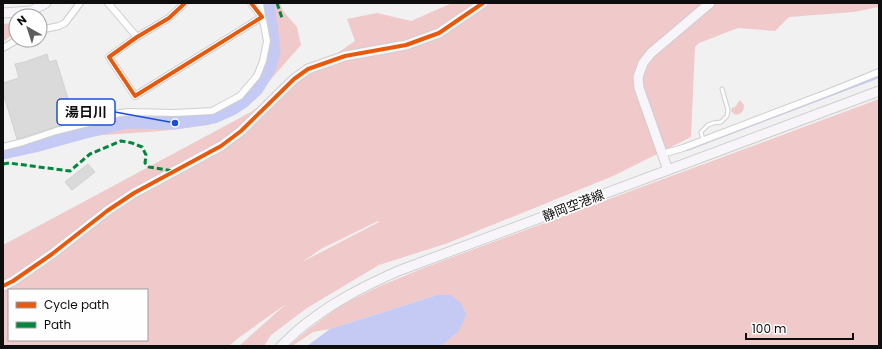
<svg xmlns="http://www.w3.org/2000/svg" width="882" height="349" viewBox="0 0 882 349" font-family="Poppins,'Noto Sans JP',sans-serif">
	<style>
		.green { fill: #f0c9ca; fill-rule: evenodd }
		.water { fill: #c4caf4 }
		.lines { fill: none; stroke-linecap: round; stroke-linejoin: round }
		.stream { stroke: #c4caf4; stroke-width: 2 }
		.river { stroke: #c4caf4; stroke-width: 13 }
		.building { fill: #dbdadb; stroke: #d2d1d1 }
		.lane-casing { stroke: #cfcecf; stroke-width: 5 }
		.street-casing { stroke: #cfcecf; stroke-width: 8 }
		.secondary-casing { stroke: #cfcecf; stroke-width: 11 }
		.lane { stroke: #fdfdfd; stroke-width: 3 }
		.street { stroke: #fdfdfd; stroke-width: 6 }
		.secondary { stroke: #f7f5f9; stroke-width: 9 }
		.quiet { stroke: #00873e; stroke-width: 3; stroke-dasharray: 6 3; stroke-linecap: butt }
		.cycleway-casing { stroke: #fffeff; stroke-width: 6 }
		.cycleway { stroke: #e8590c; stroke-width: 4 }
		.labels { text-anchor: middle; stroke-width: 3.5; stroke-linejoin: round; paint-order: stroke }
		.street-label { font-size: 13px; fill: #0f0e0f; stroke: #fffeff }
		.leader { fill: none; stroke: #1d4ed8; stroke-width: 1.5 }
		.callout-dot { fill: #1d4ed8; stroke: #fffeff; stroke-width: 1.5 }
		.callout { fill: #fffeff; stroke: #1d4ed8; stroke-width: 1.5 }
		.callout-label { font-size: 14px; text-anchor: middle; font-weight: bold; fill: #0f0e0f }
	</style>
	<rect width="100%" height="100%" fill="#f2f1f2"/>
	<g class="green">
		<polygon points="265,3 280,3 283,11 297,27 301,45 250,103 209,125 161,131 77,137 10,158 3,159 3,146 123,117 213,113 241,98 262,73 269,45"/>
		<path d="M 452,3 L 879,3 L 879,7 L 854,12 L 789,17 L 775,31 L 738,28 L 699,43 L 695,47 L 691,137 L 613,176 L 448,243 L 379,265 L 307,308 L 271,335 L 264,346 L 239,346 L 286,304 L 237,339 L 229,346 L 3,346 L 3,245 L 251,112 L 355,41 L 347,19 L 377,13 L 411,21 ZM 378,221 L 379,222 L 302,262 L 321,249 ZM 9,290 L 147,290 L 147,340 L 9,340 Z"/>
		<polygon points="15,23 11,36 3,42 3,24"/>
		<polygon points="879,99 879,280 878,284 879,288 879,345 876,346 441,346 457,333 437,295 330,329 313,332 292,346 289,346 309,329 341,305 380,286 426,267"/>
		<path d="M 740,100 L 744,105 C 744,112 740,116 734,114 L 731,111 C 731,108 733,107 735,107 Z"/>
	</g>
	<polygon class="water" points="437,295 450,295 460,302 466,314 463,323 457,333 441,346 307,346 330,329"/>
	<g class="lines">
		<polyline class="stream" points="687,150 879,77"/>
		<polyline class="river" points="3,153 35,146 82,133 127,122 175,123 214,117 232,109 244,101 257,89 269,69 274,51 268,3"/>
	</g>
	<g class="building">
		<polygon points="47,54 49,62 56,60 75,121 17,139 3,93 3,83 19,78 15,64 25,62"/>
		<polygon points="88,164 95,172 72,190 65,182"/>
	</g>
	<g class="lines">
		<g class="lane-casing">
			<polyline id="lane" points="703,140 701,132 708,125 713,123 721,122 727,116 728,110 722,89"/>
		</g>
		<g class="street-casing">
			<g id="street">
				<polyline points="108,3 137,37"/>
				<polyline points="185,3 169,18 137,37 109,57 135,96 262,17 251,3"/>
				<polyline points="40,30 59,26 65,23 80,3"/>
				<polyline points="3,48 17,40"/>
				<polyline points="3,147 23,142 56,131 108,118 119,113 129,112 174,113 212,111 240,96 257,76 263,61 267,41 264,25 262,17 260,3"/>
				<polyline points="662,154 683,148 832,91 879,72"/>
			</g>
		</g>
		<g class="secondary-casing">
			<g id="secondary">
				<polyline points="3,13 31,11 46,3"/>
				<polyline points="668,170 639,88 638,77 643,63 651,53 710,3"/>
				<polyline points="3,286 13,281 52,254 107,211 134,193 221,146 241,131 294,79 308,69 345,56 406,45 439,33 483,3"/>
				<path d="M 281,346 C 286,341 292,336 297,331 C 329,304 360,288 398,271 L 879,91"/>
			</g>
		</g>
		<use href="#lane" class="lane"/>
		<use href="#street" class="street"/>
		<use href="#secondary" class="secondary"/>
		<g class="quiet">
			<polyline points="277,3 282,18"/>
			<polyline points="3,164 9,163 70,171 90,154 121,141 132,143 142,147 146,155 145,163 149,167 173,171"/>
		</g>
		<g class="cycleway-casing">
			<g id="cycleway">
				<polyline points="185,3 169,18 137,37 109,57 135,96 262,17 251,3"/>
				<polyline points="3,286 13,281 52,254 107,211 134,193 221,146 241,131 294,79 308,69 345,56 406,45 439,33 483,3"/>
			</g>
		</g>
		<use href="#cycleway" class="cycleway"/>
	</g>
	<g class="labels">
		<g class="street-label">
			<text transform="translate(573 205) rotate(-21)" y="5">静岡空港線</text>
		</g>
	</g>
	<path class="leader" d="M175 123L115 112"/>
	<circle class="callout-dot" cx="175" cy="123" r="4"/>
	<rect class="callout" x="57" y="99" width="58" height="26" rx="4"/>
	<g class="callout-label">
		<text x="86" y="117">湯日川</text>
	</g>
	<rect width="882" height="349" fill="none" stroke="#0f0e0f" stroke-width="8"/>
	<rect x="8" y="289" width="140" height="52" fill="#fffeff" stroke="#9f9e9f"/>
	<rect x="16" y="302" width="20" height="6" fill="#e8590c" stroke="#9f9e9f"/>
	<text x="44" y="309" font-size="12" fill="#0f0e0f">Cycle path</text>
	<rect x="16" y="322" width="20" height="6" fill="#00873e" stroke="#9f9e9f"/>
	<text x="44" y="329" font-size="12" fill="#0f0e0f">Path</text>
	<g transform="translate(28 28) rotate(321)"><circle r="19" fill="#fffeff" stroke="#9f9e9f"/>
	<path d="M0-3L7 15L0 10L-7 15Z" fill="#5e5d5e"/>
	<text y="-6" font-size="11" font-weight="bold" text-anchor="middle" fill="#0f0e0f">N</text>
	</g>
	<path d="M746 333v6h107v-6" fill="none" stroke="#0f0e0f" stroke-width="2"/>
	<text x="752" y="333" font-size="12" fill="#0f0e0f" stroke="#fffeff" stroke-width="3" paint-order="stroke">100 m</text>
</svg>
